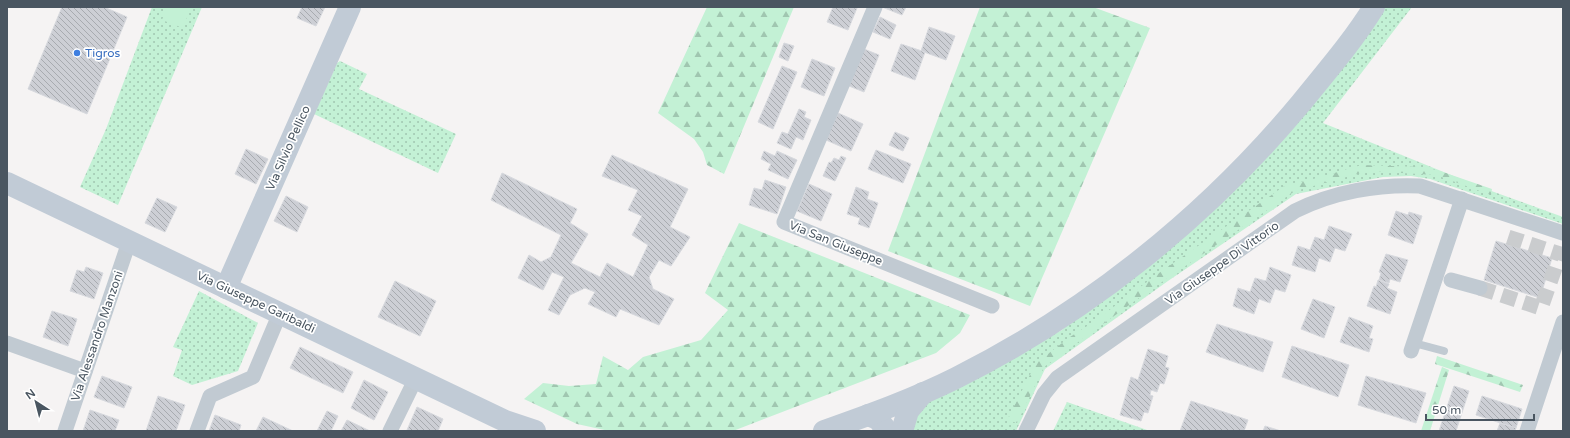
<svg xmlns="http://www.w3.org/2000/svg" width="1570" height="438" viewBox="0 0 1570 438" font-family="'Varela Round',sans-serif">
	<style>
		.grass { fill: url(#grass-dots) }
		.forest { fill: url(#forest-firs) }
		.garden { fill: #c3f1d5 }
		.building { fill: url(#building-back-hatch); stroke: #d7d9de }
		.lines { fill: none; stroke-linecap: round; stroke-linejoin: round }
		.street-tunnel { stroke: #caccce; stroke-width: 15; stroke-dasharray: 15 8; stroke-linecap: butt }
		.lane { stroke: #c1cad2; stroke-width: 8 }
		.street { stroke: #c1cad2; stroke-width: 15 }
		.secondary { stroke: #c1cbd6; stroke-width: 22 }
		.shop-dot { fill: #3f7fe0; stroke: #fff; stroke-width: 1.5 }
		.labels { text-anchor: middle; stroke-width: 3.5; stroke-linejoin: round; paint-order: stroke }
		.shop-label { font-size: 12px; fill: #366cbe; stroke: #fff; text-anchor: start }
		.street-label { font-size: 12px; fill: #4a5661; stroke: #fff }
	</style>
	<defs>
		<pattern id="grass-dots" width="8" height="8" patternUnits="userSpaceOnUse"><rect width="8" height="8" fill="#c3f1d5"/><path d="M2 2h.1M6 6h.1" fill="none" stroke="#a0c6b0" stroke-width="1.8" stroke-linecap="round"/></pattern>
		<pattern id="forest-firs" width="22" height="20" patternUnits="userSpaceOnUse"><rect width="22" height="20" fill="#c3f1d5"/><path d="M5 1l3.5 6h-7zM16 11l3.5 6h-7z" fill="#a0c6b0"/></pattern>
		<pattern id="building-back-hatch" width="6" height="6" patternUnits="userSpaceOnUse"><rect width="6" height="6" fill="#cdcfd5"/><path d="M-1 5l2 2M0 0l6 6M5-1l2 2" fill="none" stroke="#a8abb0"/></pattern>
	</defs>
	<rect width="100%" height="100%" fill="#f5f3f3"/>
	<g class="grass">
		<polygon points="152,7 202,7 118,205 80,187 106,129"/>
		<polygon points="1385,7 1412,7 1323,123 1483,188 1563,217 1563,224 1430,179 1411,176 1383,177 1296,194 1168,281 1045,369 1016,431 906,431 915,409 1062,330 1361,43"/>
		<polygon points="340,61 367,74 359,89 456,134 438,173 314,114 337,63"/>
		<polygon points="199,291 258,323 238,371 192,385 173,376 182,350 173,347"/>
		<polygon points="1067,402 1150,431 1053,431"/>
	</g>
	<g class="forest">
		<polygon points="707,7 794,7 724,174 707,165 703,152 694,139 658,113"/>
		<polygon points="980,7 1093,7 1150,28 1030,306 888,251"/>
		<path d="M 1363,165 L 1419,167 L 1437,170 L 1492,189 L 1491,195 L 1436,175 L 1368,171 L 1295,191 L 1143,295 L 1044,367 L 1017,423 L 1007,420 L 1036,363 L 1070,337 L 1096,320 L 1159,273 L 1283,187 C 1295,181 1305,182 1317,178 C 1333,174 1347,168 1363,165 Z"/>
		<polygon points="739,223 970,315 960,333 936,353 733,431 609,431 577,424 524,399 543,383 569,386 596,384 603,356 628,370 643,357 701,340 728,310 705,293"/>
		<polygon points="1437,356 1523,385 1520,392 1435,364"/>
		<polygon points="1442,367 1449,370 1430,431 1421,431"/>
	</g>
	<polygon class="garden" points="167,7 191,7 183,28 162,20"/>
	<g class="building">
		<polygon points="62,7 104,7 127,17 87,114 28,89"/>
		<polygon points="302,7 325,7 316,26 297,18"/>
		<polygon points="833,7 857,8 848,30 827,22"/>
		<polygon points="882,7 906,7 902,15"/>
		<polygon points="880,17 896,25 890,39 873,32"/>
		<polygon points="929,27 955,36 946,60 921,51"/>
		<polygon points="784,43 794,46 788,61 779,57"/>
		<polygon points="901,44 925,52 915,80 891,71"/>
		<polygon points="864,49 879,55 864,92 849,86"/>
		<polygon points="812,59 835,68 824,96 801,87"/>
		<polygon points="782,66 797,72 773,129 758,122"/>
		<polygon points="799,109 806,112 804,117 811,120 803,140 796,137 791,149 777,143 782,132 788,134"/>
		<polygon points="838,113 863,124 851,151 826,140"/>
		<polygon points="895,132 909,138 903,151 889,145"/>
		<polygon points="246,149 268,159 256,184 235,174"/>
		<polygon points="876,150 911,164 903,183 868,169"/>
		<polygon points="764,151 775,156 777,151 797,160 788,179 768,170 771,164 761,159"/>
		<polygon points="612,155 688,189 670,227 690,237 671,266 659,260 649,277 653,289 674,299 659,325 620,309 616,317 588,304 595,292 585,288 570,295 559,315 548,310 564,277 552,272 543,290 518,278 529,255 541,262 551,257 561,235 491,200 502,173 577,209 570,223 588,234 571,263 600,277 607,263 633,277 648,245 632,235 642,216 628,210 638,190 602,176"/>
		<polygon points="841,156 846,158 835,181 823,176 829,162 831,163 834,158 839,160"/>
		<polygon points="765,180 786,187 777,214 749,205 754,188 762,190"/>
		<polygon points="809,184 832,194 821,221 797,211"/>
		<polygon points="856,187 869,192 867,199 878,203 869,228 858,224 860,218 847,214"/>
		<polygon points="286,196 308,207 297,232 274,221"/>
		<polygon points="157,198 177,207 165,232 145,223"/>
		<polygon points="1396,211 1408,215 1409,212 1422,216 1413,244 1388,235"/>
		<polygon points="1329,226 1352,234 1345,251 1335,248 1330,262 1319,258 1315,272 1292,265 1298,246 1310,250 1315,237 1324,240"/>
		<polygon points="1496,241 1552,258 1540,298 1484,280"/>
		<polygon points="1386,254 1408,260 1400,282 1390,279 1389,283 1379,280 1381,273 1379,272"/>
		<polygon points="86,267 103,273 94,299 70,291 77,270 84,272"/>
		<polygon points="1270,267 1291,275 1285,292 1275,289 1270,303 1259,299 1254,314 1233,306 1238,288 1250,292 1255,278 1266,281"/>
		<polygon points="1378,280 1389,284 1387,288 1397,292 1390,314 1367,306 1374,286 1376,287"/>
		<polygon points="395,281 436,301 420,336 378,317"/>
		<polygon points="1313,299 1335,307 1324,338 1301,329"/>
		<polygon points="52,311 77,319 68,346 43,337"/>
		<polygon points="1349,317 1373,326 1369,338 1373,339 1369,352 1340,342"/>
		<polygon points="1217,324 1273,342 1263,372 1206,352"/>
		<polygon points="1292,346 1349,365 1338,397 1282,377"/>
		<polygon points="300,347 353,372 343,393 290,368"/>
		<polygon points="1148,349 1168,356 1165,367 1169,368 1164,384 1160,383 1157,392 1151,390 1150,395 1153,396 1148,413 1144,412 1141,421 1120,415 1131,377 1138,380"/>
		<polygon points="102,376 132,387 124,408 94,397"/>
		<polygon points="1366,376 1426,393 1416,423 1358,405"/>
		<polygon points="364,380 388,392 374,420 351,408"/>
		<polygon points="1454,386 1469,391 1456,431 1439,431"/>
		<polygon points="158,396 185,405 176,431 146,431"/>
		<polygon points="1482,396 1522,409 1516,428 1476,415"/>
		<polygon points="1191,401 1248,420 1244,431 1180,431"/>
		<polygon points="417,407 443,419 438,431 410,431 407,430"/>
		<polygon points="90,410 119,420 115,431 83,431"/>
		<polygon points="327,411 338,416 331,431 317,431"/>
		<polygon points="215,415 241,425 239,431 209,431"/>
		<polygon points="263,417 293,431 256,431"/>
		<polygon points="347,420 370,431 341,431"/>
		<polygon points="1500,423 1516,428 1515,431 1497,431"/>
		<polygon points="1265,426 1281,431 1263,431"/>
	</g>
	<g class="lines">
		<polyline class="street-tunnel" points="1480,288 1541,308 1560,254 1505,236"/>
		<polyline class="lane" points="1414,343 1444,351"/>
		<g class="street">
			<polyline points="875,7 784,222 992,306"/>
			<polyline points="1451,280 1480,288"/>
			<polyline points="7,343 85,371"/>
			<polyline points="1411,351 1462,199"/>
			<polyline points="65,431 129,242"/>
			<polyline points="197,431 210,396 253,377 280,313"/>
			<polyline points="390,431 416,378"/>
			<path d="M 1026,431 L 1044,394 L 1057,378 L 1295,211 C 1333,192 1378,184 1420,186 L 1563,233"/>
			<polyline points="1527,431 1563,322"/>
		</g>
		<g class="secondary">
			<polyline points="7,183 505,421 535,431"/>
			<polyline points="226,288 350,7"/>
			<polyline points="868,415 878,419 887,431"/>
			<path d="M 824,431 C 869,415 914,399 956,378 C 1088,312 1207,216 1301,103 C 1326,72 1353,41 1374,7"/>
			<polyline points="902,431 908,411 923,393"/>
		</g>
	</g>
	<circle class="shop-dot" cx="77" cy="53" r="4"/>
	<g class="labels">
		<g class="shop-label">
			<text x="85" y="57">Tigros</text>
		</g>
		<g class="street-label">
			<text transform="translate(288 148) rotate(-66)" y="4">Via Silvio Pellico</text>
			<text transform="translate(836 243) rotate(22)" y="4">Via San Giuseppe</text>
			<text transform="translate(1222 263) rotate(-35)" y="4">Via Giuseppe Di Vittorio</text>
			<text transform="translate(256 302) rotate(25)" y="4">Via Giuseppe Garibaldi</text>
			<text transform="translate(97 336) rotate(-71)" y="4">Via Alessandro Manzoni</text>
		</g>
	</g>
	<rect width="1570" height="438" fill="none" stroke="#4a5661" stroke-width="16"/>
	<g transform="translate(36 402) rotate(324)" stroke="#ffffff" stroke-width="3" paint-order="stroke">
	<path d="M0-3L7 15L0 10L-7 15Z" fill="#4a5661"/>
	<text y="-6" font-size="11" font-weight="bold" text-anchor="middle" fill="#4a5661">N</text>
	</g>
	<path d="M1426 414v6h108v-6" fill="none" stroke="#4a5661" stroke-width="2"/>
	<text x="1432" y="414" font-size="12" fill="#4a5661" stroke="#ffffff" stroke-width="3" paint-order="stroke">50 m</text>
</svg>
